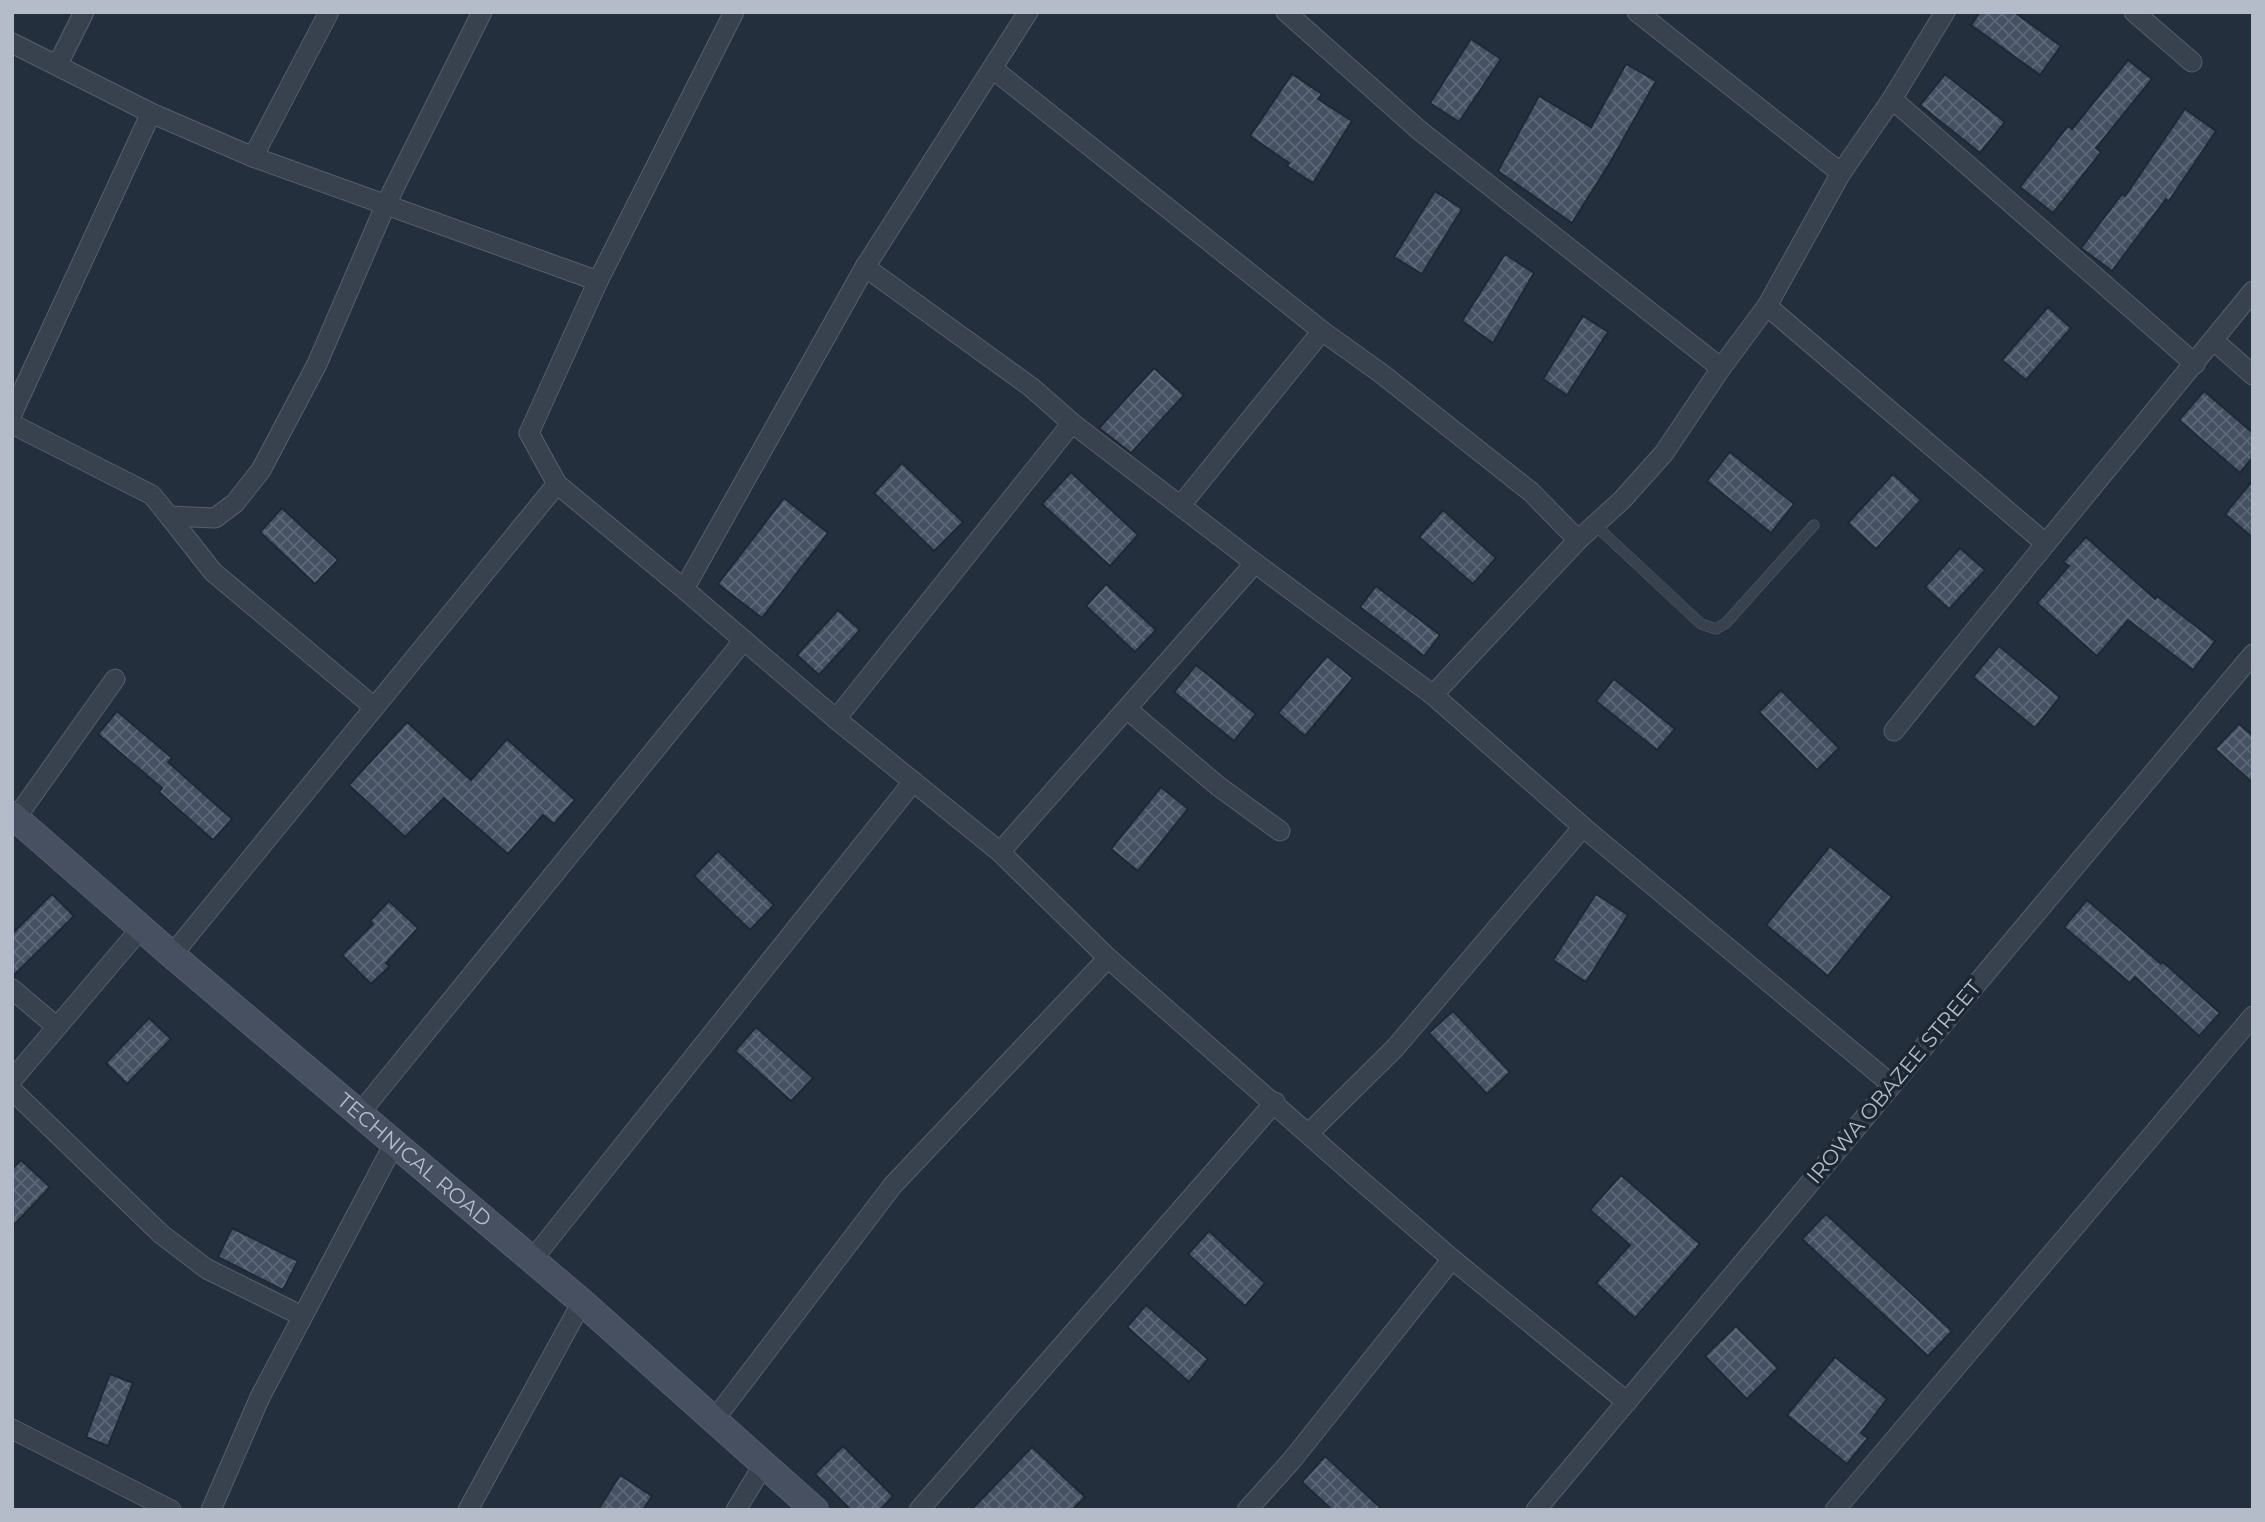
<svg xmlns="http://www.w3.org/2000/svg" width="2265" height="1522" viewBox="0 0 2265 1522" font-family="Montserrat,sans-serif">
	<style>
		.building { fill: url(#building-cross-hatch); stroke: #1f2835; stroke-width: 2 }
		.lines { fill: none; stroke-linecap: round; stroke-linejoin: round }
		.lane-casing { stroke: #565f6c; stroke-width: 11 }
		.street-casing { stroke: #565f6c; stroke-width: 21 }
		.secondary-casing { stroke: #565f6c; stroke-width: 28 }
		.lane { stroke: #38414e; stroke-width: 10 }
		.street { stroke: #38414e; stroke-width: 19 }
		.secondary { stroke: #465061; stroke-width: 26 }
		.labels { text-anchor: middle; stroke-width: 7; stroke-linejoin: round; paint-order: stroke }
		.street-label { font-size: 21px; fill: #b4bcc9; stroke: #1d2633 }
	</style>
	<defs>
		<pattern id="building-cross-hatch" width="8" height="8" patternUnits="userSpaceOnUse" patternTransform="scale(1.75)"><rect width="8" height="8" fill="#455162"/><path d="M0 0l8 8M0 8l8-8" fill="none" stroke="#5d6877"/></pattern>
	</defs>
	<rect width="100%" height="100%" fill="#242f3e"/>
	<g class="building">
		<polygon points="1980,12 2014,12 2061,46 2040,75 1971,25"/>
		<polygon points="1471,39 1501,59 1459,122 1430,103"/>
		<polygon points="2128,60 2152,79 2096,148 2101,152 2053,213 2020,187 2068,126 2072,129"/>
		<polygon points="1626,64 1656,81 1611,161 1572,223 1498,171 1539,96 1591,127"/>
		<polygon points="1292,74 1322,94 1318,99 1352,121 1313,183 1287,166 1289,163 1250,136"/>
		<polygon points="1945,74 2005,122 1980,153 1920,105"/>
		<polygon points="2185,109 2216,131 2169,201 2166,199 2112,271 2081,248 2122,194 2125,196"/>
		<polygon points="1435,191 1462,209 1422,274 1394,257"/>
		<polygon points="1505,254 1534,273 1493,343 1462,321"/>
		<polygon points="2048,307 2071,328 2026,380 2002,360"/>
		<polygon points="1583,316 1608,332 1567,395 1543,379"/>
		<polygon points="1154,368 1184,395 1131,453 1099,428"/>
		<polygon points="2204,391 2253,433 2253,457 2240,473 2179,420"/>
		<polygon points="1730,452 1794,504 1771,533 1707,481"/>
		<polygon points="902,463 963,522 934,551 874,493"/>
		<polygon points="1071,472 1138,535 1110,566 1042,504"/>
		<polygon points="1893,474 1921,500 1876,549 1848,523"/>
		<polygon points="2253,480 2253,538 2225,514"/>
		<polygon points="784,498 828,533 762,618 718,584"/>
		<polygon points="282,508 338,560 315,584 260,532"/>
		<polygon points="1443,510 1496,558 1473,584 1419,537"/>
		<polygon points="2086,537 2155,599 2157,596 2215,641 2193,670 2128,620 2097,656 2037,603 2069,566 2063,562"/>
		<polygon points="1960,548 1985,570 1949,609 1925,587"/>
		<polygon points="1106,584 1156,630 1135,652 1086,606"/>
		<polygon points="1376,586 1440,635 1424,656 1360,607"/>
		<polygon points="838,610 860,630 819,675 797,655"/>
		<polygon points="1999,646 2060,697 2035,728 1973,677"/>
		<polygon points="1327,656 1353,678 1305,736 1278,713"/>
		<polygon points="1196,665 1256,714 1234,741 1174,692"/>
		<polygon points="1614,679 1675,729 1657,750 1596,701"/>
		<polygon points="1781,690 1839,748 1817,770 1759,712"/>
		<polygon points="117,711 172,758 168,762 232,819 213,840 159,792 162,788 98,734"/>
		<polygon points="407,722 471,780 507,739 575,800 554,824 543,815 508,854 444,798 405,837 349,785"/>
		<polygon points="2239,724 2253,736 2253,783 2215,749"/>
		<polygon points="1161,787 1188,809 1138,871 1111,849"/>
		<polygon points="1830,846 1892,897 1828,976 1766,925"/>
		<polygon points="718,851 774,905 750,930 694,876"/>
		<polygon points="52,894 74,916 12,977 12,934"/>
		<polygon points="1596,894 1628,915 1586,982 1553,960"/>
		<polygon points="2087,900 2161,964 2163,962 2220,1013 2199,1036 2135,977 2130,983 2064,927"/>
		<polygon points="389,901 418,928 386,963 390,966 371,984 342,955 373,924 370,921"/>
		<polygon points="1453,1011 1510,1072 1487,1094 1429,1033"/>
		<polygon points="149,1018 171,1039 127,1084 106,1063"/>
		<polygon points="756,1027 813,1078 791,1101 735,1051"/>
		<polygon points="21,1160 50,1187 12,1227 12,1169"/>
		<polygon points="1621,1175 1700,1244 1635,1318 1596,1283 1630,1245 1590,1210"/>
		<polygon points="1826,1214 1952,1331 1928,1356 1802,1239"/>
		<polygon points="232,1228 298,1261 283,1290 218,1257"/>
		<polygon points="1209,1231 1265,1283 1245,1306 1188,1254"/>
		<polygon points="1146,1305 1208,1359 1189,1382 1127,1327"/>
		<polygon points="1736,1326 1778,1368 1747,1399 1705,1356"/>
		<polygon points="1835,1357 1887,1399 1861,1433 1868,1438 1847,1464 1787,1415"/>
		<polygon points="110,1374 133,1383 108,1446 86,1437"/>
		<polygon points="843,1446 893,1496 880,1510 851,1510 815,1474"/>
		<polygon points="1032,1447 1085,1497 1072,1510 971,1510"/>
		<polygon points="1325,1456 1383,1510 1332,1510 1302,1482"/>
		<polygon points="620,1475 652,1496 643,1510 598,1510"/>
	</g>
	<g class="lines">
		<g class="lane-casing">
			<polyline id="lane" points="1595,525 1701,624 1716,629 1726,623 1814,525"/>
		</g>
		<g class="street-casing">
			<g id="street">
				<polyline points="734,12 598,281 529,433 557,484 684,589 836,719 1000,852 1108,958 1358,1178 1452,1259 1627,1402"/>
				<polyline points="1286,12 1419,130 1721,368"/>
				<polyline points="1637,12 1841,173"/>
				<polyline points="2134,12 2192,62"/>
				<polyline points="12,43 151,113 253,157 598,281"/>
				<polyline points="58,64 84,12"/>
				<polyline points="993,69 1322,331 1382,374 1531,492 1578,540"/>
				<polyline points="1892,99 2195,364"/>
				<polyline points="253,157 329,12"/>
				<polyline points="865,267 1031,387 1072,423 1255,563 1433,695 1583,827 1891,1084"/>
				<polyline points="1767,306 2045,543"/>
				<polyline points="2213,340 2253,375"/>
				<polyline points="12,414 151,113"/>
				<polyline points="12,424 152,495 169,516 215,518 235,503 261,470 317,364 386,204 482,12"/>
				<polyline points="1181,505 1322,331"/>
				<polyline points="169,516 213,572 374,707"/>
				<polyline points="684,589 865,267 1028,12"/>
				<polyline points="1433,695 1578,540 1622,500 1664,453 1721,368 1767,306 1841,173 1892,99 1945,12"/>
				<polyline points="1128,710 1218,786 1280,831"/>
				<polyline points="836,719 1072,423"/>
				<path d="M 1894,731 C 2012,583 2133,438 2253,291"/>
				<polyline points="16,818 115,679"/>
				<polyline points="1000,852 1255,563"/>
				<polyline points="172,955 557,484"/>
				<polyline points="12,989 57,1027"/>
				<polyline points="12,1080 142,927"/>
				<polyline points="12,1090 161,1234 207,1269 302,1316"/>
				<polyline points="360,1113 744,640"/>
				<polyline points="1309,1133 1395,1048 1583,827"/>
				<polyline points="532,1260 913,782"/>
				<polyline points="714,1420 893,1185 1108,958"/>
				<polyline points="12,1429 171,1510"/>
				<polyline points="211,1510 260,1397 394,1144"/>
				<polyline points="468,1510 582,1302"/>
				<polyline points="736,1510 764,1464"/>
				<polyline points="919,1510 1275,1102"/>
				<polyline points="1247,1510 1292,1460 1452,1259"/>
				<polyline points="1536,1510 2253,654"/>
				<polyline points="1835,1510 2253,1016"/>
			</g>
		</g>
		<g class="secondary-casing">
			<g id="secondary">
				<path id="s1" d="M 12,815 L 172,955 L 582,1302 L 815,1510"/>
			</g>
		</g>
		<use href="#lane" class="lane"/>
		<use href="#street" class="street"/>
		<use href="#secondary" class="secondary"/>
	</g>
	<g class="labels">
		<g class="street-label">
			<text transform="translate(1894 1082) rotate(-50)" y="7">IROWA OBAZEE STREET</text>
			<text dy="7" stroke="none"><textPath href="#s1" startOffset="530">TECHNICAL ROAD</textPath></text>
		</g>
	</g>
	<rect width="2265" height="1522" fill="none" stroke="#b4bcc9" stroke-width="28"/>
</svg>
